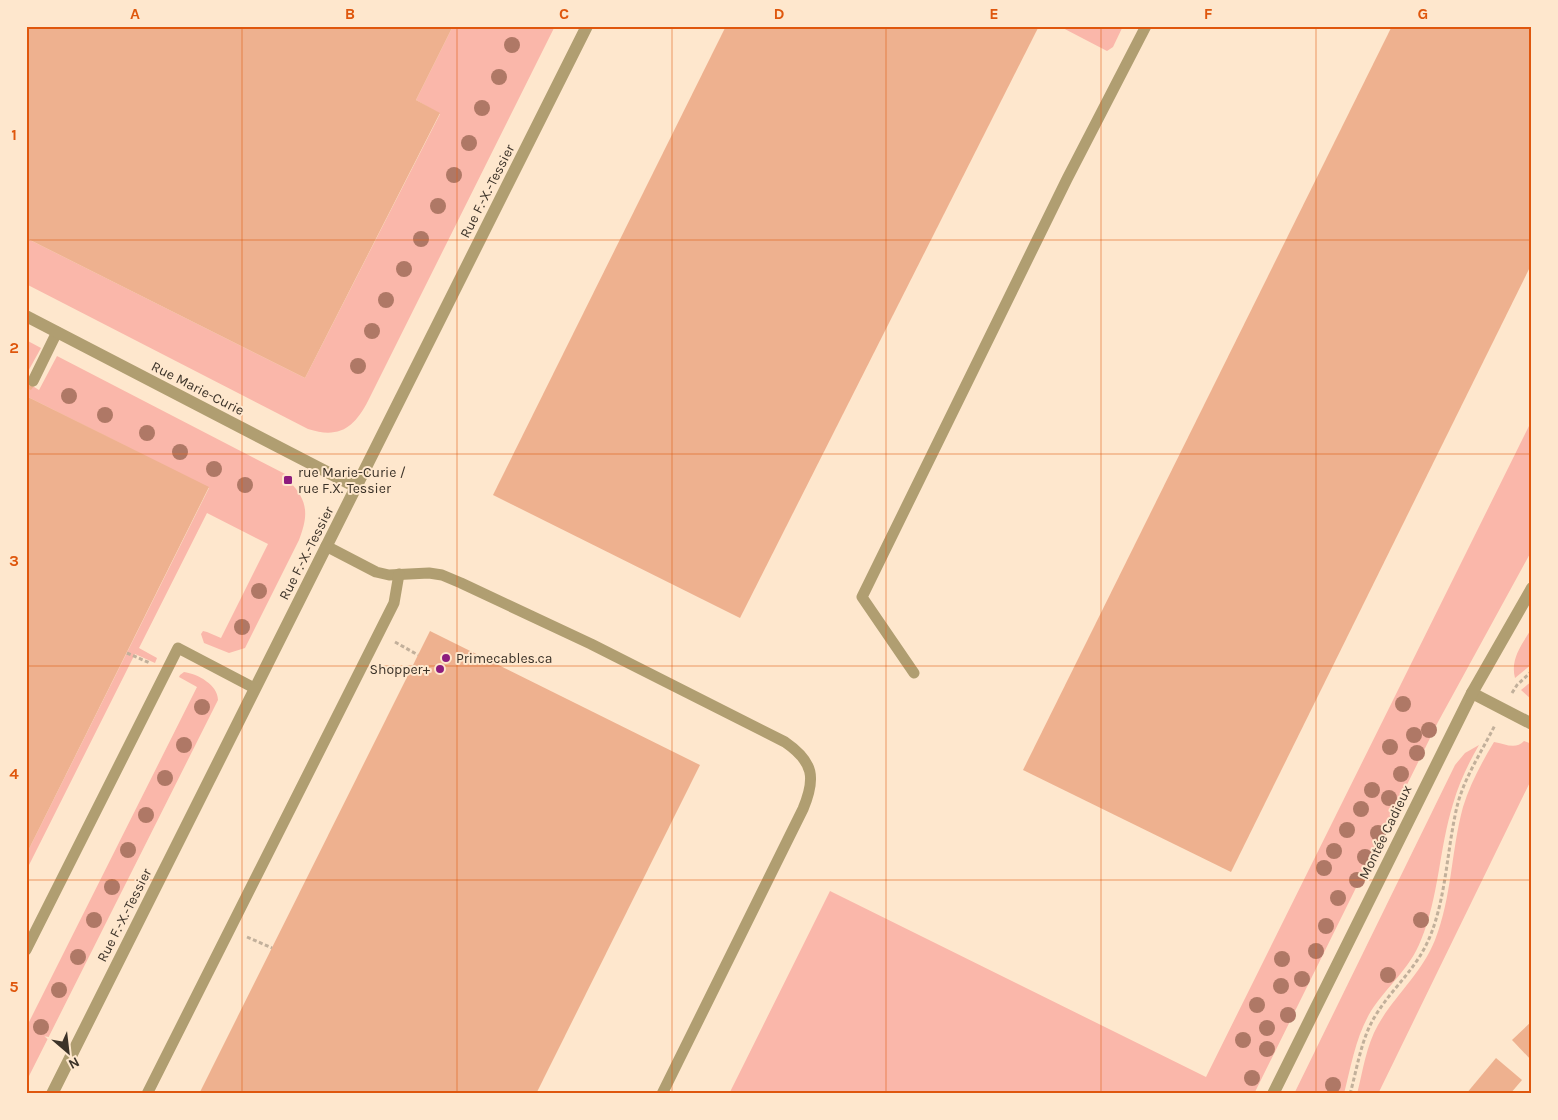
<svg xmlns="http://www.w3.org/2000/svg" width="1558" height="1120" viewBox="0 0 1558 1120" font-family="Karla,sans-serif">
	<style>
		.green { fill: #fab7aa }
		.building { fill: #eeb18f }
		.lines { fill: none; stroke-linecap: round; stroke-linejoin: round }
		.path { stroke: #c2b09b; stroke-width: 3; stroke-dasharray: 4 2.5; stroke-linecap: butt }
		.service { stroke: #b09e71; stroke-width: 11 }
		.minor { stroke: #b09e71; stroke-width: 12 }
		.tertiary { stroke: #b09e71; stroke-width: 12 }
		.tree { fill: #af7866 }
		.grid { fill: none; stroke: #df570d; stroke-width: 1; stroke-opacity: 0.55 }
		.poi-dot { fill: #8d1c7e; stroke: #fee7cd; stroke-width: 2 }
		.labels { text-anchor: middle; stroke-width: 4; stroke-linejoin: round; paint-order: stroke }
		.street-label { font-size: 14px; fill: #3b3228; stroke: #fee7cd }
		.poi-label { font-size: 14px; fill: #3b3228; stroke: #fee7cd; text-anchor: start }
		.neatline { fill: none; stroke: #df570d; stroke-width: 2 }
		.grid-label { font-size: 16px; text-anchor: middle; font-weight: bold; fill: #df570d }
	</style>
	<rect width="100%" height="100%" fill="#fee7cd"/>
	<g class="green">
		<path d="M 453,26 L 555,26 L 368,401 C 354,428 339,439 308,429 L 26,284 L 26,238 L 305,378 L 440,114 L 416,100 Z"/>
		<polygon points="1059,26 1123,26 1113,47 1107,51"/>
		<polygon points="26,340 41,348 26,375"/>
		<path d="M 57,356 L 289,476 L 288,480 C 308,500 309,514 299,540 L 245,648 L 229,653 L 204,643 L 201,634 L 203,631 L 207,632 L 221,638 L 268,544 L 207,513 L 139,648 L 157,658 L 155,663 L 135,654 L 26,871 L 26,855 L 209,488 L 26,396 L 26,382 L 39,390 Z"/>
		<polygon points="1532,420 1532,550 1438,722 1254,1094 729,1094 830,891 1206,1077"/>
		<path d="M 1532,628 L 1532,664 L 1515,678 C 1510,659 1522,644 1532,628 Z"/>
		<path d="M 184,672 C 198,674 218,685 218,700 L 26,1082 L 26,1028 L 197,687 L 179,677 L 180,675 Z"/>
		<polygon points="1532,681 1532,700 1521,690"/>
		<path d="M 1524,741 L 1532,744 L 1532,778 L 1378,1094 L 1357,1094 C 1363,1071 1366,1046 1378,1025 C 1395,995 1422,973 1435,940 C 1452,897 1451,851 1463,807 C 1470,784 1482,762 1494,742 C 1505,744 1516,750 1524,741 Z"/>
		<path d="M 1479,745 C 1468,764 1459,783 1453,804 C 1439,849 1439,896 1421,940 C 1410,969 1387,986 1371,1011 C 1356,1036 1351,1066 1344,1094 L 1294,1094 L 1455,765 L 1465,753 Z"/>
	</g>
	<g class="building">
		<polygon points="26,26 453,26 416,100 440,113 305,378 26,238"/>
		<polygon points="726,26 1039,26 740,618 493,495"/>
		<polygon points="1392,26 1532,26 1532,263 1231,872 1023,770"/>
		<polygon points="28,383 34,386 31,390 26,388"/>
		<polygon points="26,396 209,487 26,855"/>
		<polygon points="430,631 700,765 536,1094 199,1094"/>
		<polygon points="1532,1021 1532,1061 1512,1040"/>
		<polygon points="1496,1058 1522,1080 1510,1094 1466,1094"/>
	</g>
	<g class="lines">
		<g class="path">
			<polyline points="395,642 418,655"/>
			<polyline points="127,653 150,663"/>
			<polyline points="1512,693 1517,685 1532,671"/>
			<polyline points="247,937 272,948"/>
			<path d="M 1350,1094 C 1357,1069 1361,1040 1374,1018 C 1392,987 1417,970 1431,934 C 1446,895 1447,852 1456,811 C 1462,781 1481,753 1495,725"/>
		</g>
		<g class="service">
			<polyline points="33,381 57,332"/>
			<path d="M 326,546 L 376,572 L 389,575 L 429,573 L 442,575 L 461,583 L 591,644 L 785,742 C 814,762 816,778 803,809 L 662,1094"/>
			<polyline points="914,673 862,597 1067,179 1146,26"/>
			<polyline points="26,950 178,648 254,688"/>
			<polyline points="147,1094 394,603 399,574"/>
		</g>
		<g class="minor">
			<polyline points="26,316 356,487"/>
			<polyline points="1472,693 1532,724"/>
			<polyline points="52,1094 587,26"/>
		</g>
		<polyline class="tertiary" points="1273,1094 1472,693 1532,588"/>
	</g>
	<g class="tree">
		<circle cx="512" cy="45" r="8"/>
		<circle cx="499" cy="77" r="8"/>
		<circle cx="482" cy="108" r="8"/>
		<circle cx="469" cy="143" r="8"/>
		<circle cx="454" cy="175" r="8"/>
		<circle cx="438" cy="206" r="8"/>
		<circle cx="421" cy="239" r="8"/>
		<circle cx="404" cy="269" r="8"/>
		<circle cx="386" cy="300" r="8"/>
		<circle cx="372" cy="331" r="8"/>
		<circle cx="358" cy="366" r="8"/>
		<circle cx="69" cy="396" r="8"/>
		<circle cx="105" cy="415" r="8"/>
		<circle cx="147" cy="433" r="8"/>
		<circle cx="180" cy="452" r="8"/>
		<circle cx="214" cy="469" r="8"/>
		<circle cx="245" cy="485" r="8"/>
		<circle cx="259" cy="591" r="8"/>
		<circle cx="242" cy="627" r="8"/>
		<circle cx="1403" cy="704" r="8"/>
		<circle cx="202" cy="707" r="8"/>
		<circle cx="1429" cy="730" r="8"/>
		<circle cx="1414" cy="735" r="8"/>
		<circle cx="184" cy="745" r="8"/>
		<circle cx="1390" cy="747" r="8"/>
		<circle cx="1417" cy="753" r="8"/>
		<circle cx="1401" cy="774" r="8"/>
		<circle cx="165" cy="778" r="8"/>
		<circle cx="1372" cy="790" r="8"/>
		<circle cx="1389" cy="798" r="8"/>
		<circle cx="1361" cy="809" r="8"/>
		<circle cx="146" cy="815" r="8"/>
		<circle cx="1347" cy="830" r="8"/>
		<circle cx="1378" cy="833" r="8"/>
		<circle cx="128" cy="850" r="8"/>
		<circle cx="1334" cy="851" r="8"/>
		<circle cx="1365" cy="857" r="8"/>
		<circle cx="1324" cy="868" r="8"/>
		<circle cx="1357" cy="880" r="8"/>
		<circle cx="112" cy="887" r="8"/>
		<circle cx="1338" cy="898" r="8"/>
		<circle cx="94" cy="920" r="8"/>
		<circle cx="1421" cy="920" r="8"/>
		<circle cx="1326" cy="926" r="8"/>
		<circle cx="1316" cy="951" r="8"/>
		<circle cx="78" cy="957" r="8"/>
		<circle cx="1282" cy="959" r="8"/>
		<circle cx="1388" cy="975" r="8"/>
		<circle cx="1302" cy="979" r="8"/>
		<circle cx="1281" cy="986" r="8"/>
		<circle cx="59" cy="990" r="8"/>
		<circle cx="1257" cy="1005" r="8"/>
		<circle cx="1288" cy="1015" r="8"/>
		<circle cx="41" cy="1027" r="8"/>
		<circle cx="1267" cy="1028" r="8"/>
		<circle cx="1243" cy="1040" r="8"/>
		<circle cx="1267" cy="1049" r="8"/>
		<circle cx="1252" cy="1078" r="8"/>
		<circle cx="1333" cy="1085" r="8"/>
	</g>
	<path class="grid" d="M 242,26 L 242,1094M 457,26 L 457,1094M 672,26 L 672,1094M 886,26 L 886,1094M 1101,26 L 1101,1094M 1316,26 L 1316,1094M 26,240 L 1532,240M 26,454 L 1532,454M 26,666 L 1532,666M 26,880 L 1532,880"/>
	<g class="poi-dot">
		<rect x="283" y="475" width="10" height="10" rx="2.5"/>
		<circle cx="446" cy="658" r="5"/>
		<circle cx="440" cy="669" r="5"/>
	</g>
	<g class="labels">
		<g class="street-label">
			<text transform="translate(487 191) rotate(-63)" y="5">Rue F.-X.-Tessier</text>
			<text transform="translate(198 388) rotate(27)" y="5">Rue Marie-Curie</text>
			<text transform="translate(306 553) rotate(-63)" y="5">Rue F.-X.-Tessier</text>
			<text transform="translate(1385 832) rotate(-64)" y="5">Montée Cadieux</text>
			<text transform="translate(124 915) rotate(-63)" y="5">Rue F.-X.-Tessier</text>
		</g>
		<g class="poi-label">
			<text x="298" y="477">rue Marie-Curie /<tspan x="298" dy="16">rue F.X. Tessier</tspan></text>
			<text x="456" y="663">Primecables.ca</text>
			<text x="430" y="674" text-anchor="end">Shopper+</text>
		</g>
	</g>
	<rect width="1558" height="1120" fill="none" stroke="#fee7cd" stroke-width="55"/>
	<g transform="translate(68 1052) rotate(152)" stroke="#fee7cd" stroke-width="4" paint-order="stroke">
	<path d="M0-4L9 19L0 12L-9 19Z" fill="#3b3228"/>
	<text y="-8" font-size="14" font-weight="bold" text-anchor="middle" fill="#3b3228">N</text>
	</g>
	<rect x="28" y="28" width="1502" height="1064" class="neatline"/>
	<g class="grid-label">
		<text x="135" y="19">A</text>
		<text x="350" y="19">B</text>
		<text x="564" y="19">C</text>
		<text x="779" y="19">D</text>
		<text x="994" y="19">E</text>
		<text x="1208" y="19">F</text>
		<text x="1423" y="19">G</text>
		<text x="14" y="140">1</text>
		<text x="14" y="353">2</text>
		<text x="14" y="566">3</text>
		<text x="14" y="779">4</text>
		<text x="14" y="992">5</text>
	</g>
</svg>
